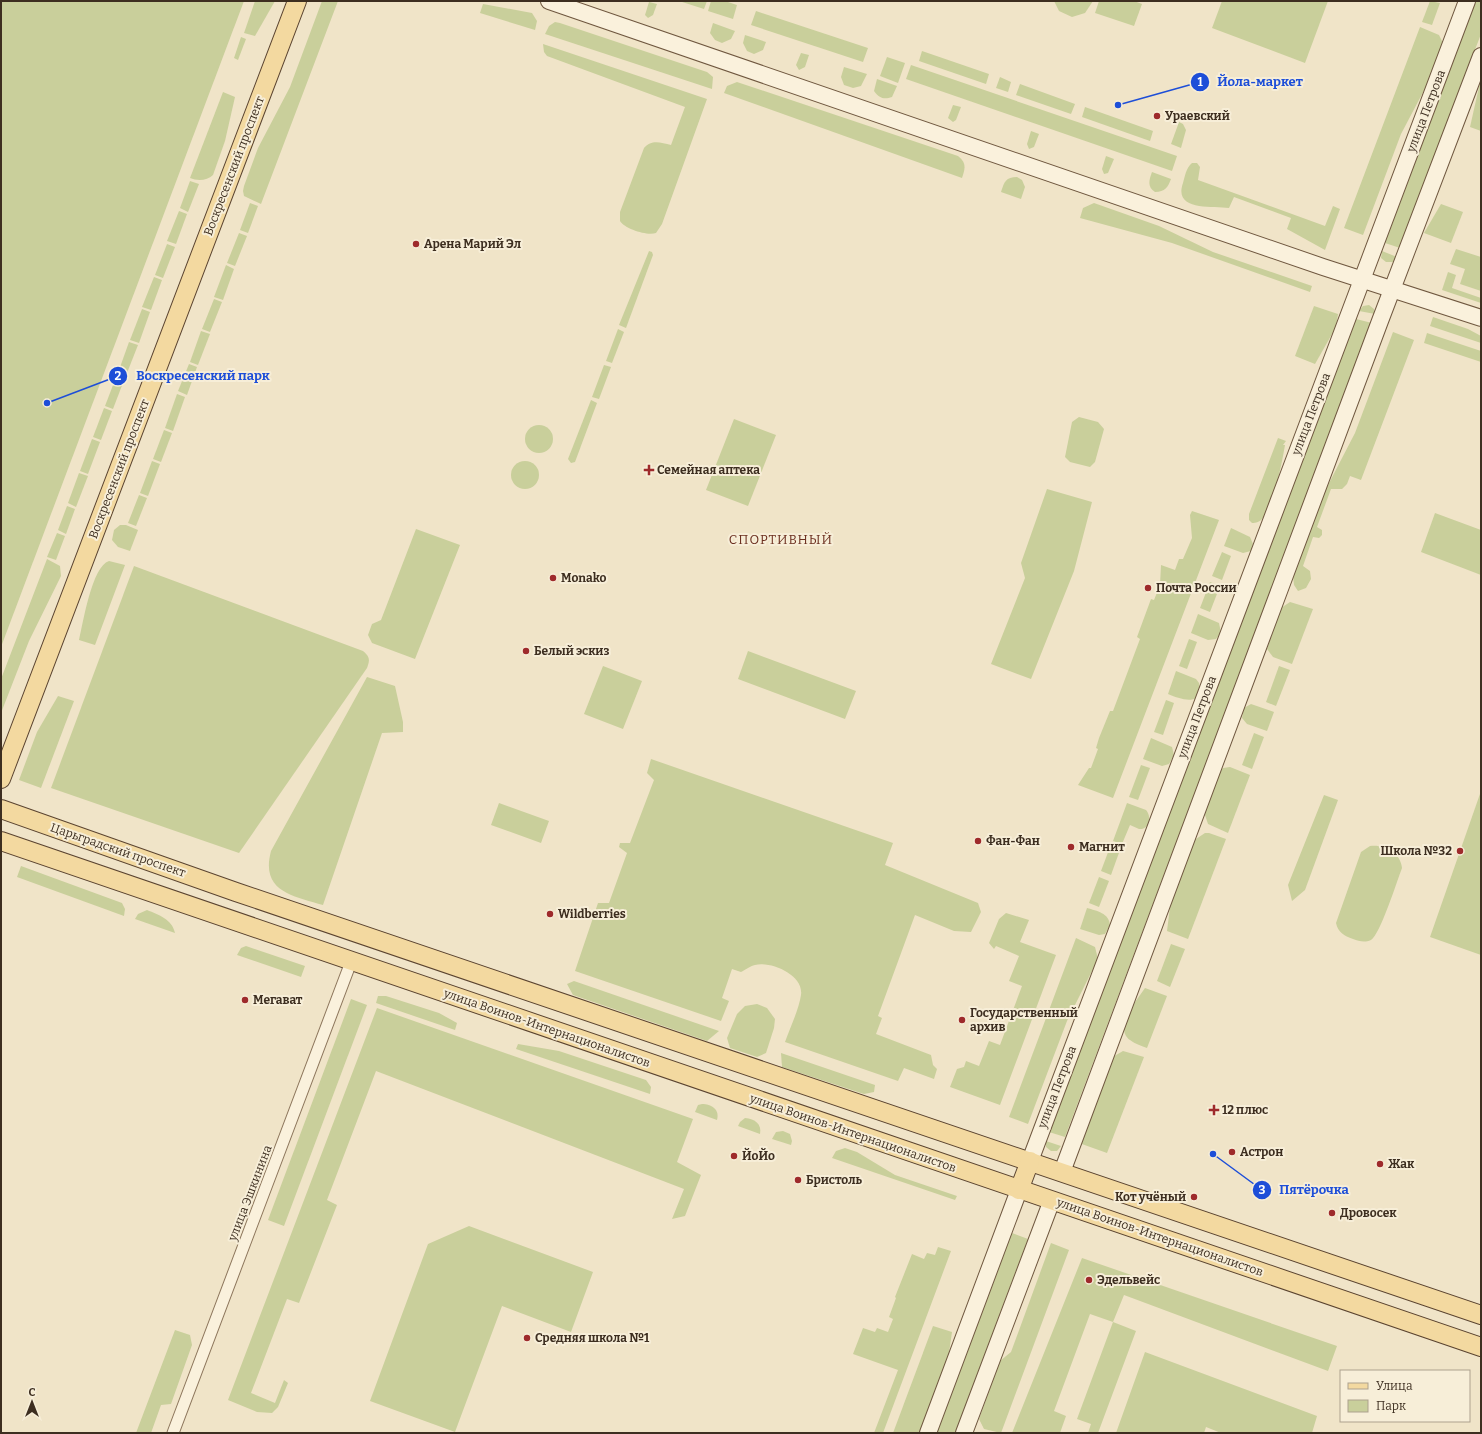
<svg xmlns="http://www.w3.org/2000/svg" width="1482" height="1434" viewBox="0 0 1482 1434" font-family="Bitter,serif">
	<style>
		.green { fill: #c9cf9b }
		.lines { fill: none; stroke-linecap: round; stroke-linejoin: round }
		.street-casing { stroke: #8d765c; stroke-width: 13 }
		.secondary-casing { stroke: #6f573f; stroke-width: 18 }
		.primary-casing { stroke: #5b4430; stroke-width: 20 }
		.street { stroke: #faf1dc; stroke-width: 11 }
		.secondary { stroke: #faf1dc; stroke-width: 16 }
		.primary { stroke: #f3d9a0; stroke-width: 18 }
		.poi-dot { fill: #9e2a2b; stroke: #f7eed8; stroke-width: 1.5 }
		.labels { text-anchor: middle; stroke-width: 4; stroke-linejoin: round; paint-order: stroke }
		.street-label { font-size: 12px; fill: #3d2e20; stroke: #f7eed8 }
		.poi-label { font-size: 12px; font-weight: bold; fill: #3d2e20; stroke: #f7eed8; text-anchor: start }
		.neighbourhood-label { font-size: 13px; letter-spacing: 1px; fill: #6b2e1e; stroke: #f7eed8 }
		.leader { fill: none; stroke: #1d4ed8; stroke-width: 1.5 }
		.callout-dot { fill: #1d4ed8; stroke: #f7eed8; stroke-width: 1.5 }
		.mark-label { font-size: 12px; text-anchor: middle; font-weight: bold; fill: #fff }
		.callout-label { font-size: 13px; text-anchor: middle; font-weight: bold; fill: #1d4ed8; stroke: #f7eed8; stroke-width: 4; stroke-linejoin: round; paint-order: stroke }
	</style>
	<rect width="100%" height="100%" fill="#f0e4c8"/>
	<g class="green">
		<polygon points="1,1 244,1 1,647"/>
		<polygon points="255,1 275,1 255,36 244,33"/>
		<polygon points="322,1 338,1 261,204 244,196 243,191 244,186 258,148 290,87"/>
		<polygon points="679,1 707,1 704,9"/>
		<polygon points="711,1 725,1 737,5 733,19 708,11"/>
		<polygon points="1054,1 1093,1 1085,13 1072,17 1059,11"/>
		<polygon points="1099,1 1134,1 1142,4 1134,26 1095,13"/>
		<polygon points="1222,1 1328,1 1305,63 1212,28"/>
		<polygon points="1430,1 1440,3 1432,25 1422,22"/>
		<polygon points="1476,1 1481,1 1481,34 1400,248 1385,243"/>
		<polygon points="649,2 657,4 653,15 648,18 645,15"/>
		<polygon points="483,4 532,13 537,21 535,30 480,13"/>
		<polygon points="756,11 868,48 863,62 751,25"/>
		<polygon points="555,22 560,23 707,72 713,77 712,89 545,34 549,26"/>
		<polygon points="713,23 735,31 731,39 722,43 715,40 710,33"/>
		<polygon points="1420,27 1439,35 1443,43 1430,79 1401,134 1363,235 1344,228"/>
		<polygon points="745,35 766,42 763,50 754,54 747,51 743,43"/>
		<polygon points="241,37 246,39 238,60 234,58"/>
		<path d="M 543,44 L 707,99 L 662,224 L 656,233 C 647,236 625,229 620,221 L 620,212 L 644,148 C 652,139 661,143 671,145 L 685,107 L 547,56 L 544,52 Z"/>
		<polygon points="922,51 989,74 986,84 919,61"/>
		<polygon points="801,53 809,55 805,67 799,70 796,65"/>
		<polygon points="887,57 905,63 898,83 880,76"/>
		<polygon points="911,65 1177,156 1172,171 906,79"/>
		<polygon points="844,67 867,74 861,86 853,88 844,85 841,77"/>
		<polygon points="1000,77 1011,82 1008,92 996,88"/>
		<polygon points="1481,78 1481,131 1470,127"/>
		<path d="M 877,79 L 897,86 L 892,97 C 884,100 879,98 874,91 Z"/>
		<path d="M 737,82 L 958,156 C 967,163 965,169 962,178 L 724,93 L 727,86 Z"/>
		<polygon points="1020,84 1075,104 1071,114 1016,95"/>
		<path d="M 223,92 L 235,97 L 225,141 L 213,175 C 207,181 197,181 190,178 Z"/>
		<polygon points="953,105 961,107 956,120 953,122 948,118"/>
		<polygon points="1085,107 1153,131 1150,141 1082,117"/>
		<polygon points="1179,122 1183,124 1186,130 1181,148 1171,144"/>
		<polygon points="1031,131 1039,134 1034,147 1029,149 1027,144"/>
		<polygon points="1106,156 1114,159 1108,173 1104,174 1102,169"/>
		<path d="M 1192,163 L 1197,163 L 1200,167 L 1198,180 L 1325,226 L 1333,206 L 1340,209 L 1325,250 L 1287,229 L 1291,218 L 1234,197 L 1229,208 C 1211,206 1173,211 1183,183 C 1185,176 1186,168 1192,163 Z"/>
		<path d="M 1152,172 L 1171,179 C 1168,187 1165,192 1155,192 C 1147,187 1149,180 1152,172 Z"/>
		<path d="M 1017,177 L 1022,180 L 1025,187 L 1021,199 L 1001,192 C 1004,182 1006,177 1017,177 Z"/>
		<polygon points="190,181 199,184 188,212 180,208"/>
		<polygon points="250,203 258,206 248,233 240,230"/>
		<polygon points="1094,203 1159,226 1213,252 1312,286 1310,292 1172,243 1080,218 1083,208"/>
		<polygon points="1441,204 1463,212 1451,243 1424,233"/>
		<polygon points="179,211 187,214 176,244 167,241"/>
		<polygon points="239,233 247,236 235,266 227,263"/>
		<polygon points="167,244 175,247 163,278 155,275"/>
		<polygon points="1456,249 1481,257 1481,291 1460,284 1465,269 1450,264"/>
		<polygon points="649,251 652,252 653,255 626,328 619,325"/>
		<polygon points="1382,251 1397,257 1393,262 1386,262 1381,258"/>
		<polygon points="226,265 234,269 223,300 214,297"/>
		<polygon points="1448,272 1456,275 1452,288 1481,298 1481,303 1442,290"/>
		<polygon points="154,277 162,280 151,310 142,307"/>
		<polygon points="214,299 222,302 210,332 202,329"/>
		<polygon points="1369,305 1374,309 1375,314 1359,311 1363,306"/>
		<polygon points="1314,306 1338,314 1336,327 1315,364 1295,356"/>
		<polygon points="142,309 150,312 139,343 130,340"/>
		<polygon points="1433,317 1468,329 1481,336 1481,343 1430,326"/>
		<polygon points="1356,319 1372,323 1065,1137 1049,1132"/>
		<polygon points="618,329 624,332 612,363 606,361"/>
		<polygon points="201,331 210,334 198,365 190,362"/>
		<polygon points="1393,332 1414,340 1361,480 1350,476 1347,484 1342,489 1331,489 1317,527 1322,530 1322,535 1319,538 1313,537 1303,566 1310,571 1311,579 1306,588 1298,591 1294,585 1293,576 1327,487 1355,433"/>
		<polygon points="1427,333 1481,351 1481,362 1424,343"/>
		<polygon points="129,342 138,345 127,373 119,370"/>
		<polygon points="189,364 197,367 187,395 178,391"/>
		<polygon points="604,365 611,367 599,399 592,397"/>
		<polygon points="118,372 126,375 113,409 105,406"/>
		<polygon points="177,394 185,397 173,431 165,428"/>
		<polygon points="591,400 597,403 575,462 571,463 568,459"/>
		<polygon points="104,408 112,411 101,440 93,437"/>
		<polygon points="1079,417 1098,422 1104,429 1095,462 1090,467 1070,462 1065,457 1072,422"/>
		<polygon points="734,419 776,435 748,506 706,490"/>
		<circle cx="539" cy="439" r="14"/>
		<polygon points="164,430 172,433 161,462 153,459"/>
		<path d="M 1278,438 L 1286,441 L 1283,445 L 1285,445 C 1282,462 1274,506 1263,518 C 1260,522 1256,523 1252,523 L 1249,520 L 1249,514 Z"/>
		<polygon points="92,439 100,442 88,474 80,471"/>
		<polygon points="152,461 160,464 148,496 140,493"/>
		<circle cx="525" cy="475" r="14"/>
		<polygon points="79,473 88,476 76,507 68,503"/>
		<polygon points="1047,489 1092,502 1074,571 1031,679 991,664 1025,578 1021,563"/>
		<polygon points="139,495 147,498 136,526 128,523"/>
		<polygon points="67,506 75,509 66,534 58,530"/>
		<polygon points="1192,511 1219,520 1113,798 1078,785 1089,768 1091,768 1098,749 1096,748 1099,738 1110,711 1113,711 1140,639 1137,637 1151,599 1154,600 1160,585 1161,565 1175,570 1179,559 1183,559 1192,538 1190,515"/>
		<polygon points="1435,513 1481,530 1481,575 1421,552"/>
		<polygon points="120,525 126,525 138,530 130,551 118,547 112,540 114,530"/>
		<polygon points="1231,528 1250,537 1253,544 1251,551 1243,553 1224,546"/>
		<polygon points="416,529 460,545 415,659 372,643 368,635 372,624 381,620"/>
		<polygon points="57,533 65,536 56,560 47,557"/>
		<polygon points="1222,552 1231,556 1222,580 1212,576"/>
		<polygon points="47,559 60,566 61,576 29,641 1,713 1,679"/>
		<path d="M 109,561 L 125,565 L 95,645 L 79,640 C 83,623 92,566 109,561 Z"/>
		<path d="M 134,566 L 363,651 C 370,657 370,660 367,668 L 239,853 L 51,788 Z"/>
		<polygon points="1210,582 1220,586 1210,612 1200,608"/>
		<polygon points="1290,602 1313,609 1292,664 1273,657 1267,649 1281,608"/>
		<polygon points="1198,614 1219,623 1221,633 1216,639 1208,640 1191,633"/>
		<polygon points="1189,639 1197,642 1187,669 1179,666"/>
		<polygon points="748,651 856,691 845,719 738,679"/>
		<polygon points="603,666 642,681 623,729 584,714"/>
		<polygon points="1279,666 1290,670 1276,706 1266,702"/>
		<path d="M 1176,671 L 1196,679 L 1199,683 C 1204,708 1180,699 1168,694 Z"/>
		<path d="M 367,677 L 395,686 L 403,722 L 403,732 L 382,733 L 323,905 C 294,896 260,892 271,851 Z"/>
		<polygon points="58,696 74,701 41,788 19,780 37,732"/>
		<polygon points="1166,700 1174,703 1163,735 1154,732"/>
		<polygon points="1251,704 1274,712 1267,731 1247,724 1242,718 1244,708"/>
		<polygon points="1254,733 1264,737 1252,769 1242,765"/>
		<polygon points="1151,738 1172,747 1174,755 1169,764 1162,766 1143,759"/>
		<path d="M 651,759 L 893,843 L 885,865 L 978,903 L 981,912 L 971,932 L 954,931 L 915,915 L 878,1016 L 882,1018 L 876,1034 L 931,1055 L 933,1065 L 937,1069 L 934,1079 L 904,1068 L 898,1081 L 785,1042 C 790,1028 799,1009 801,995 C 804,975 771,961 755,965 C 750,966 745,970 741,972 L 732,969 L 722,998 L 729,1001 L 721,1021 L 575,971 L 598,903 L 609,903 L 627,853 L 619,847 L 620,843 L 630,843 L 654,780 L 647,773 Z"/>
		<polygon points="1141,765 1150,768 1138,800 1129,797"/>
		<polygon points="1230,767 1250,775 1228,833 1208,824 1204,812 1219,773 1223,768"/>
		<polygon points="1481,791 1481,955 1430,937"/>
		<polygon points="1324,795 1338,800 1305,890 1292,901 1288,885"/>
		<polygon points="499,803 549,821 541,843 491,825"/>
		<path d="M 1127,803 L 1146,810 C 1152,817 1150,830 1139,829 C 1136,828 1133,826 1130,825 L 1122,844 L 1113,841 Z"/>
		<polygon points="1205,833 1209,833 1226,839 1188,939 1167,931 1171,899 1193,841"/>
		<path d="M 1370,846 C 1384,844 1401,853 1402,868 C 1397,881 1380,935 1371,940 C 1364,943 1359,941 1353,939 C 1344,936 1338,932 1336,923 L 1361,852 Z"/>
		<polygon points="1110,847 1120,850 1111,875 1101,871"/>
		<polygon points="21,866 122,903 125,909 124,916 17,877"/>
		<polygon points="1099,877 1109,881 1099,907 1089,903"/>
		<path d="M 1087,908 C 1097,911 1109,913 1110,925 L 1105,934 L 1099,935 L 1080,929 Z"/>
		<path d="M 147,910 C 159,915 172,919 175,933 L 135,919 L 138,914 Z"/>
		<polygon points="1006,913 1029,920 1020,942 1056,955 1000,1105 950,1087 957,1069 964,1067 966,1061 979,1066 989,1041 1000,1045 1022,986 1009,981 1019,956 996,946 994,949 989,943 999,919"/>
		<polygon points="1076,938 1095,947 1098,959 1067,1021 1028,1124 1009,1117"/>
		<polygon points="1171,944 1185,949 1170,987 1157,981"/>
		<polygon points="246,946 305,966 301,977 237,955 241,948"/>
		<polygon points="574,981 719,1031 707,1041 573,995 567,984"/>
		<path d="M 1145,988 L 1167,996 L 1147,1048 C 1142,1046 1135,1044 1130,1040 C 1113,1028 1137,1000 1145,988 Z"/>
		<polygon points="378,996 386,996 439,1013 457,1023 455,1030 376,1003"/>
		<polygon points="351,999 367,1005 284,1226 268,1220"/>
		<polygon points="757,1004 767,1008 775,1019 774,1028 766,1053 757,1057 730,1048 727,1038 737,1014 745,1006"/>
		<polygon points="377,1008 693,1119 677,1162 701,1175 685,1216 672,1219 684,1189 376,1071 327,1200 337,1205 299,1303 287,1299 251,1393 275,1403 284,1380 288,1383 278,1407 272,1413 257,1412 228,1400"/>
		<polygon points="518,1044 559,1051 646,1080 651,1087 650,1094 516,1049"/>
		<polygon points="1123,1051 1144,1057 1107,1153 1079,1143 1111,1058"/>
		<polygon points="781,1053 875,1085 874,1092 864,1094 782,1067"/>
		<path d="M 702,1104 C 711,1104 720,1109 717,1120 L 695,1112 L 698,1105 Z"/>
		<path d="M 745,1118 C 755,1119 762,1124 760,1134 L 738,1126 L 740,1122 Z"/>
		<polygon points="783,1131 790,1134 792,1141 791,1145 772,1139 776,1132"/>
		<polygon points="1046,1141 1061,1146 1057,1151 1051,1151 1046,1147"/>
		<polygon points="845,1148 857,1152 895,1175 957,1196 955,1200 832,1158 836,1151"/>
		<polygon points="469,1226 593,1272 571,1332 502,1306 455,1432 370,1401 428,1244"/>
		<polygon points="1012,1233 1028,1239 955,1433 937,1433"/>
		<polygon points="1051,1243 1069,1250 1001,1433 984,1429 979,1419 1000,1361 1011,1352"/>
		<polygon points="938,1247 951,1251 883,1433 874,1433 898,1370 853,1354 863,1328 875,1332 877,1328 888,1332 893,1319 889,1317 896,1298 895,1297 912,1254 924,1259 927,1253 935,1255"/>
		<polygon points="1082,1258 1337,1346 1328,1371 1124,1295 1113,1322 1136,1331 1098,1433 1088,1433 1091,1424 1077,1419 1113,1322 1090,1314 1054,1411 1066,1416 1060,1433 1012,1433"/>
		<polygon points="933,1326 952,1332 948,1360 921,1433 893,1433"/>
		<polygon points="175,1330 190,1335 192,1345 171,1404 161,1405 151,1433 136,1433"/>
		<polygon points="1145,1352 1317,1416 1312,1433 1221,1433 1206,1427 1204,1433 1116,1433"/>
	</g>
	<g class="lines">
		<g class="street-casing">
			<polyline id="street" points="173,1433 351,962"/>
		</g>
		<g class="secondary-casing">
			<g id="secondary">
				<polyline points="549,1 1323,267 1481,318"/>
				<polyline points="1030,1161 1467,1"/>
				<polyline points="1062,1172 1380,321 1481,56"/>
				<polyline points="928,1433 1019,1190"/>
				<polyline points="964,1433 1052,1200"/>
			</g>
		</g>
		<g class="primary-casing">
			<g id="primary">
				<polyline points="1,779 297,1"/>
				<polyline points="1,809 236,892 1481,1315"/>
				<polyline points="1,841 1481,1347"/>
				<polyline points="1019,1190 1030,1161"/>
			</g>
		</g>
		<use href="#street" class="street"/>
		<use href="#secondary" class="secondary"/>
		<use href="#primary" class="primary"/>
	</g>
	<g class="poi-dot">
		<circle cx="1157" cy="116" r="4"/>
		<circle cx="416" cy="244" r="4"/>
		<path d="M647 464h4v4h4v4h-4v4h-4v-4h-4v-4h4z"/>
		<circle cx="553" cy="578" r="4"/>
		<circle cx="1148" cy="588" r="4"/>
		<circle cx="526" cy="651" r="4"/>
		<circle cx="978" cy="841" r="4"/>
		<circle cx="1071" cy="847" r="4"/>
		<circle cx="1460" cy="851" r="4"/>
		<circle cx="550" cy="914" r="4"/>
		<circle cx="245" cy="1000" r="4"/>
		<circle cx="962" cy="1020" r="4"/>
		<path d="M1212 1104h4v4h4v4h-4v4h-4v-4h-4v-4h4z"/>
		<circle cx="1232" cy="1152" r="4"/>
		<circle cx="734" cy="1156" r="4"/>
		<circle cx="1380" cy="1164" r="4"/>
		<circle cx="798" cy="1180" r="4"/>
		<circle cx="1194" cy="1197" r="4"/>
		<circle cx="1332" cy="1213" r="4"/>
		<circle cx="1089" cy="1280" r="4"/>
		<circle cx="527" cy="1338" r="4"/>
	</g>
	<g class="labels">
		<g class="street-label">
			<text transform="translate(1426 111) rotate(-69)" y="4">улица Петрова</text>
			<text transform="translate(234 166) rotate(-69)" y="4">Воскресенский проспект</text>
			<text transform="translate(1311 414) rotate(-69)" y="4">улица Петрова</text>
			<text transform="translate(119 469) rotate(-69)" y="4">Воскресенский проспект</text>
			<text transform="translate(1197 717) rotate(-69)" y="4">улица Петрова</text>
			<text transform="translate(118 850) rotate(19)" y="4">Царьградский проспект</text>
			<text transform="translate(547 1028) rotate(19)" y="4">улица Воинов-Интернационалистов</text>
			<text transform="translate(1057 1087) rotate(-69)" y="4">улица Петрова</text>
			<text transform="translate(853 1133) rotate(19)" y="4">улица Воинов-Интернационалистов</text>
			<text transform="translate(250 1193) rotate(-69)" y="4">улица Эшкинина</text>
			<text transform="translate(1160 1237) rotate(19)" y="4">улица Воинов-Интернационалистов</text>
		</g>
		<g class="poi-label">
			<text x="1165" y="120">Ураевский</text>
			<text x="424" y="248">Арена Марий Эл</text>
			<text x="657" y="474">Семейная аптека</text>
			<text x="561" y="582">Monako</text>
			<text x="1156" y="592">Почта России</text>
			<text x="534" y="655">Белый эскиз</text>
			<text x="986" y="845">Фан-Фан</text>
			<text x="1079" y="851">Магнит</text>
			<text x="1452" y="855" text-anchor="end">Школа №32</text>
			<text x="558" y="918">Wildberries</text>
			<text x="253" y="1004">Мегават</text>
			<text x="970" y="1017">Государственный<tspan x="970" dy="14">архив</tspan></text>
			<text x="1222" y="1114">12 плюс</text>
			<text x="1240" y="1156">Астрон</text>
			<text x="742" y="1160">ЙоЙо</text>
			<text x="1388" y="1168">Жак</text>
			<text x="806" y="1184">Бристоль</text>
			<text x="1186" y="1201" text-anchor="end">Кот учёный</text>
			<text x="1340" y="1217">Дровосек</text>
			<text x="1097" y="1284">Эдельвейс</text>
			<text x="535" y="1342">Средняя школа №1</text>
		</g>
		<g class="neighbourhood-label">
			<text x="781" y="544">СПОРТИВНЫЙ</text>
		</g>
	</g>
	<path class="leader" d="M1118 105L1200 82M47 403L118 376M1213 1154L1262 1190"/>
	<g class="callout-dot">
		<circle cx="1118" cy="105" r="4"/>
		<circle cx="47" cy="403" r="4"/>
		<circle cx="1213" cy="1154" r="4"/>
		<circle cx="1200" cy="82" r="10"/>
		<circle cx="118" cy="376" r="10"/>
		<circle cx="1262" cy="1190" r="10"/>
	</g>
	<g class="mark-label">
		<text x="1200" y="86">1</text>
		<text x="118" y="380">2</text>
		<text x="1262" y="1194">3</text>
	</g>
	<g class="callout-label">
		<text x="1260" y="86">Йола-маркет</text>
		<text x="203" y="380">Воскресенский парк</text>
		<text x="1314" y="1194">Пятёрочка</text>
	</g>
	<rect width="1482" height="1434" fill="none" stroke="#3d2e20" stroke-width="4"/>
	<rect x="1340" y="1370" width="130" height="52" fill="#f7eed8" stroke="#ada18e"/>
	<rect x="1348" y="1383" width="20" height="6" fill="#f3d9a0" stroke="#ada18e"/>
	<text x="1376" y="1390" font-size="12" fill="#3d2e20">Улица</text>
	<rect x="1348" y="1400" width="20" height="12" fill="#c9cf9b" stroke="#ada18e"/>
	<text x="1376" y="1410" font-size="12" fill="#3d2e20">Парк</text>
	<g transform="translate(32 1402)" stroke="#f7eed8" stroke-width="3" paint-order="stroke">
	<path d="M0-3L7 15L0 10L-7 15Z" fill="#3d2e20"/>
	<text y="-6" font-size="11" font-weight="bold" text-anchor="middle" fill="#3d2e20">С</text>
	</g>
</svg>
